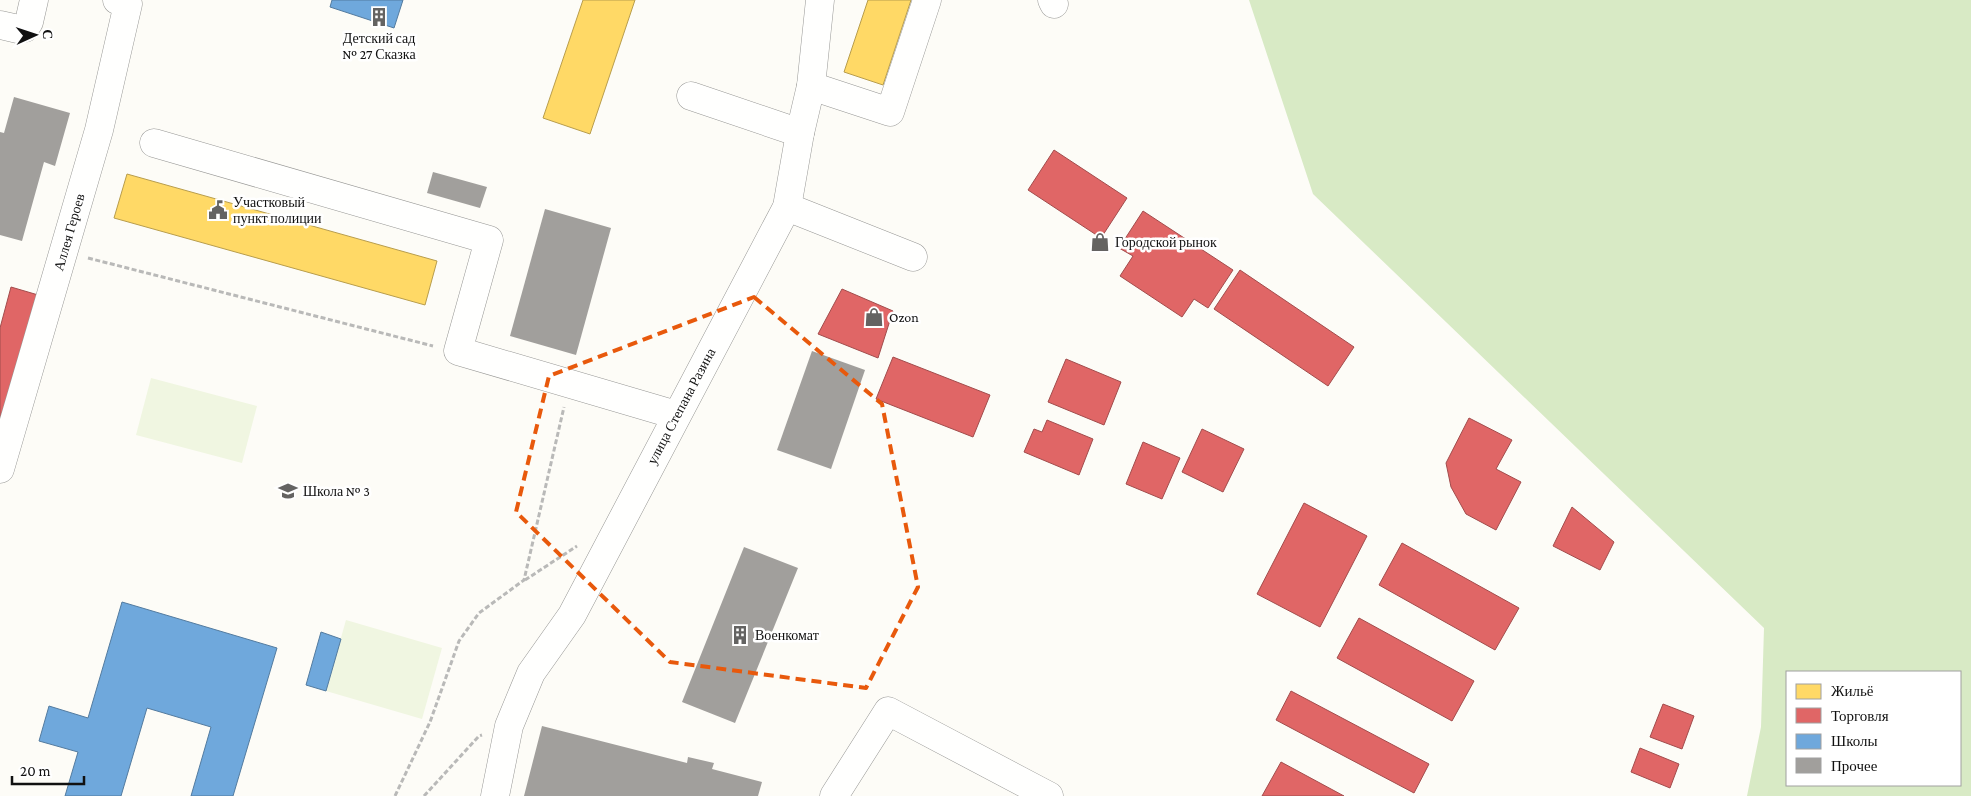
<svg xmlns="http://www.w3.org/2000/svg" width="1971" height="796" viewBox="0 0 1971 796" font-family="'Crimson Pro',serif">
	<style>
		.forest { fill: #d8eac5; fill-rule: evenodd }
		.pitch { fill: #f0f6e1 }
		.homes { fill: #ffd966; stroke: #b89d4c }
		.shops { fill: #e06666; stroke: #a24c4c }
		.schools { fill: #6fa8dc; stroke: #537b9f }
		.building { fill: #a19f9c }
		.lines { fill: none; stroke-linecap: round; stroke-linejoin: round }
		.minor-casing { stroke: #979795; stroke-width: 29 }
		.path { stroke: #b9b9b8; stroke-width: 3; stroke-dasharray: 5 2.5; stroke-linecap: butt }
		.minor { stroke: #fffffe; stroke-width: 28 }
		.marked { fill: none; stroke: #e8590c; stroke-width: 4; stroke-dasharray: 10 6; stroke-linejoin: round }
		.labels { text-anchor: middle; stroke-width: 5; stroke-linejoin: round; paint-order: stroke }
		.poi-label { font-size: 14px; fill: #111; stroke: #fff; text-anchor: start }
		.street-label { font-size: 14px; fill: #111; stroke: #fff }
	</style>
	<rect width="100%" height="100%" fill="#fdfcf7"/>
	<path class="forest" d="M 1249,0 L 1971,0 L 1971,796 L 1747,796 L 1761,727 L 1764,628 L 1313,194 ZM 1787,672 L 1960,672 L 1960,785 L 1787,785 Z"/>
	<g class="pitch">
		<polygon points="151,378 257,406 242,463 136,435"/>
		<polygon points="346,620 442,648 422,719 326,691"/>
	</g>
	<g class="homes">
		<polygon points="583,0 635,0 590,134 543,118"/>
		<polygon points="868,0 911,0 883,85 844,72"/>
		<polygon points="127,174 437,261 425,305 114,218"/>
	</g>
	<g class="shops">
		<polygon points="1054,150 1127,198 1101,238 1028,190"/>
		<polygon points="1143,211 1233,270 1208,308 1194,299 1182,317 1120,276 1133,256 1119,248"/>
		<polygon points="1240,270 1354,347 1328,386 1214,309"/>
		<polygon points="11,287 45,297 0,422 0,328"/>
		<polygon points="842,289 893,311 878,358 818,334"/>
		<polygon points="893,357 990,395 973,437 876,399"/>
		<polygon points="1066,359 1121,382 1104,425 1048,402"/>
		<polygon points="1469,418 1512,440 1496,469 1521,482 1496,530 1466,514 1451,487 1446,463"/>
		<polygon points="1047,420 1093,439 1079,475 1024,452 1034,429 1042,432"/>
		<polygon points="1202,429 1244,449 1223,492 1182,472"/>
		<polygon points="1143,442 1180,458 1162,499 1126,484"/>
		<polygon points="1304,503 1367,536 1320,627 1257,594"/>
		<polygon points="1572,507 1614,542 1600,570 1553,546"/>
		<polygon points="1402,543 1519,608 1495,650 1379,585"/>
		<polygon points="1359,618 1474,681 1452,721 1337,658"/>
		<polygon points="1291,691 1429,764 1414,793 1276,720"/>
		<polygon points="1663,704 1694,716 1682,749 1650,737"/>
		<polygon points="1640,748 1679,764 1670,788 1631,772"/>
		<polygon points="1281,762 1344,796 1262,796"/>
	</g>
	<g class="schools">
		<polygon points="332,0 403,0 394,28 330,7"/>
		<polygon points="122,602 277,648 233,796 191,796 211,727 147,708 121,796 65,796 78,752 39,741 49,706 88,718"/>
		<polygon points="321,632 341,639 326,691 306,685"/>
	</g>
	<g class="building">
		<polygon points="14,97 70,113 55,166 44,162 22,241 0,235 0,132 4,133"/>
		<polygon points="433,172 487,187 480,208 427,193"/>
		<polygon points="545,209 611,228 576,355 510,336"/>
		<polygon points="812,351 865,370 831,469 777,450"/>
		<polygon points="744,547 798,568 735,723 682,702"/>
		<polygon points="542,726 687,763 688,757 714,763 712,769 762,782 758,796 524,796"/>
	</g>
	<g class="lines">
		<g class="minor-casing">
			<g id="minor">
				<polyline points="1052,0 1054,4"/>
				<polyline points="0,25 18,29 25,28 29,22 34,0"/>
				<polyline points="811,86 890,112 927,0"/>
				<polyline points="691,96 800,133"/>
				<polyline points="154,143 489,240 458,351 676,415"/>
				<polyline points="787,207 913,257"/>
				<polyline points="0,469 99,130 128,4 117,0"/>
				<polyline points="495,796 509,726 531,673 572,615 787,207 800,133 811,86 820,0"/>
				<polyline points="834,796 888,711 1049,796"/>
			</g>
		</g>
		<g class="path">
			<polyline points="88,258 433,346"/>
			<polyline points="525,580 577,546"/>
			<polyline points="395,796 430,722 459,641 479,613 524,580 564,407"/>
			<polyline points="424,796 479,736 482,735"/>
		</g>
		<use href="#minor" class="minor"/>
	</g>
	<path class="marked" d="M 754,297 L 882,404 L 918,587 L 866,688 L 670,662 L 516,512 L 549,376 Z"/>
	<defs>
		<g id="building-bare" transform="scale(1.5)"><path d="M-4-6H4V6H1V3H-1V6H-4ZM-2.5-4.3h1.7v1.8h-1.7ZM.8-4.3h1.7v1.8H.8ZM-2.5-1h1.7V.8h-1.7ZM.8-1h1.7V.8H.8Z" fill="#646362" stroke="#fff" stroke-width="2.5" paint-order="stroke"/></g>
		<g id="civic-bare" transform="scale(1.5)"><path d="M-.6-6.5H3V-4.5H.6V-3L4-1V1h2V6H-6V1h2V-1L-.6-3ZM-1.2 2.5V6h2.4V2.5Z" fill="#646362" stroke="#fff" stroke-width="2.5" paint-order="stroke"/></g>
		<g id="shop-bare" transform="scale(1.5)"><path d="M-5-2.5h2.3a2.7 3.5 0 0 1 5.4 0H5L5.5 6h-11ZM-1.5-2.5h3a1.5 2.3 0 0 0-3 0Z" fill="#646362" stroke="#fff" stroke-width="2.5" paint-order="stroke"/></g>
		<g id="school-bare" transform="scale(1.5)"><path d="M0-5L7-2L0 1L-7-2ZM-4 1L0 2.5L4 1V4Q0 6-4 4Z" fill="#646362" stroke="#fff" stroke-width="2.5" paint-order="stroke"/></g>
	</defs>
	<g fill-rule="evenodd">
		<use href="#building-bare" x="379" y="17"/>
		<use href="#civic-bare" x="218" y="210"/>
		<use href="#shop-bare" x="1100" y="242"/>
		<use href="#shop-bare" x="874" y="317"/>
		<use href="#school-bare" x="288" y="491"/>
		<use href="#building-bare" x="740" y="635"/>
	</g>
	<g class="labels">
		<g class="poi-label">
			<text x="379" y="43" text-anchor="middle">Детский сад<tspan x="379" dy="16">№ 27 Сказка</tspan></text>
			<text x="233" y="207">Участковый<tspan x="233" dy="16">пункт полиции</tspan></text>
			<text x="1115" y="247">Городской рынок</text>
			<text x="889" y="322">Ozon</text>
			<text x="303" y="496">Школа № 3</text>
			<text x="755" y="640">Военкомат</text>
		</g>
		<g class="street-label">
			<text transform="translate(69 232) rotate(-74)" y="5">Аллея Героев</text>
			<text transform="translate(681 406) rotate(-62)" y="5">улица Степана Разина</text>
		</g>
	</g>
	<rect x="1786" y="671" width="175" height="115" fill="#ffffff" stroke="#a0a0a0"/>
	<rect x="1796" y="684" width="25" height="15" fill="#ffd966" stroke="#a0a0a0"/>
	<text x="1831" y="696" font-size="15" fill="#111111">Жильё</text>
	<rect x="1796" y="708" width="25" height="15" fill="#e06666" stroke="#a0a0a0"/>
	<text x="1831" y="721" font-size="15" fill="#111111">Торговля</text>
	<rect x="1796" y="734" width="25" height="15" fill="#6fa8dc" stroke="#a0a0a0"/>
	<text x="1831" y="746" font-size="15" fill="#111111">Школы</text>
	<rect x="1796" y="758" width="25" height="15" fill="#a19f9c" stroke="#a0a0a0"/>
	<text x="1831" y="771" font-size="15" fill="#111111">Прочее</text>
	<g transform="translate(35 35) rotate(87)" stroke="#ffffff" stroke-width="4" paint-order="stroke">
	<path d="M0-4L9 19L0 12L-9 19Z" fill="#111111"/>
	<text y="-8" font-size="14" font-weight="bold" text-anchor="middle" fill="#111111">С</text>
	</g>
	<path d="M12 776v8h72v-8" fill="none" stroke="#111111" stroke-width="2.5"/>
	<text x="20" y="776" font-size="15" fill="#111111" stroke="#ffffff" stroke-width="4" paint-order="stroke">20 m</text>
</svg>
